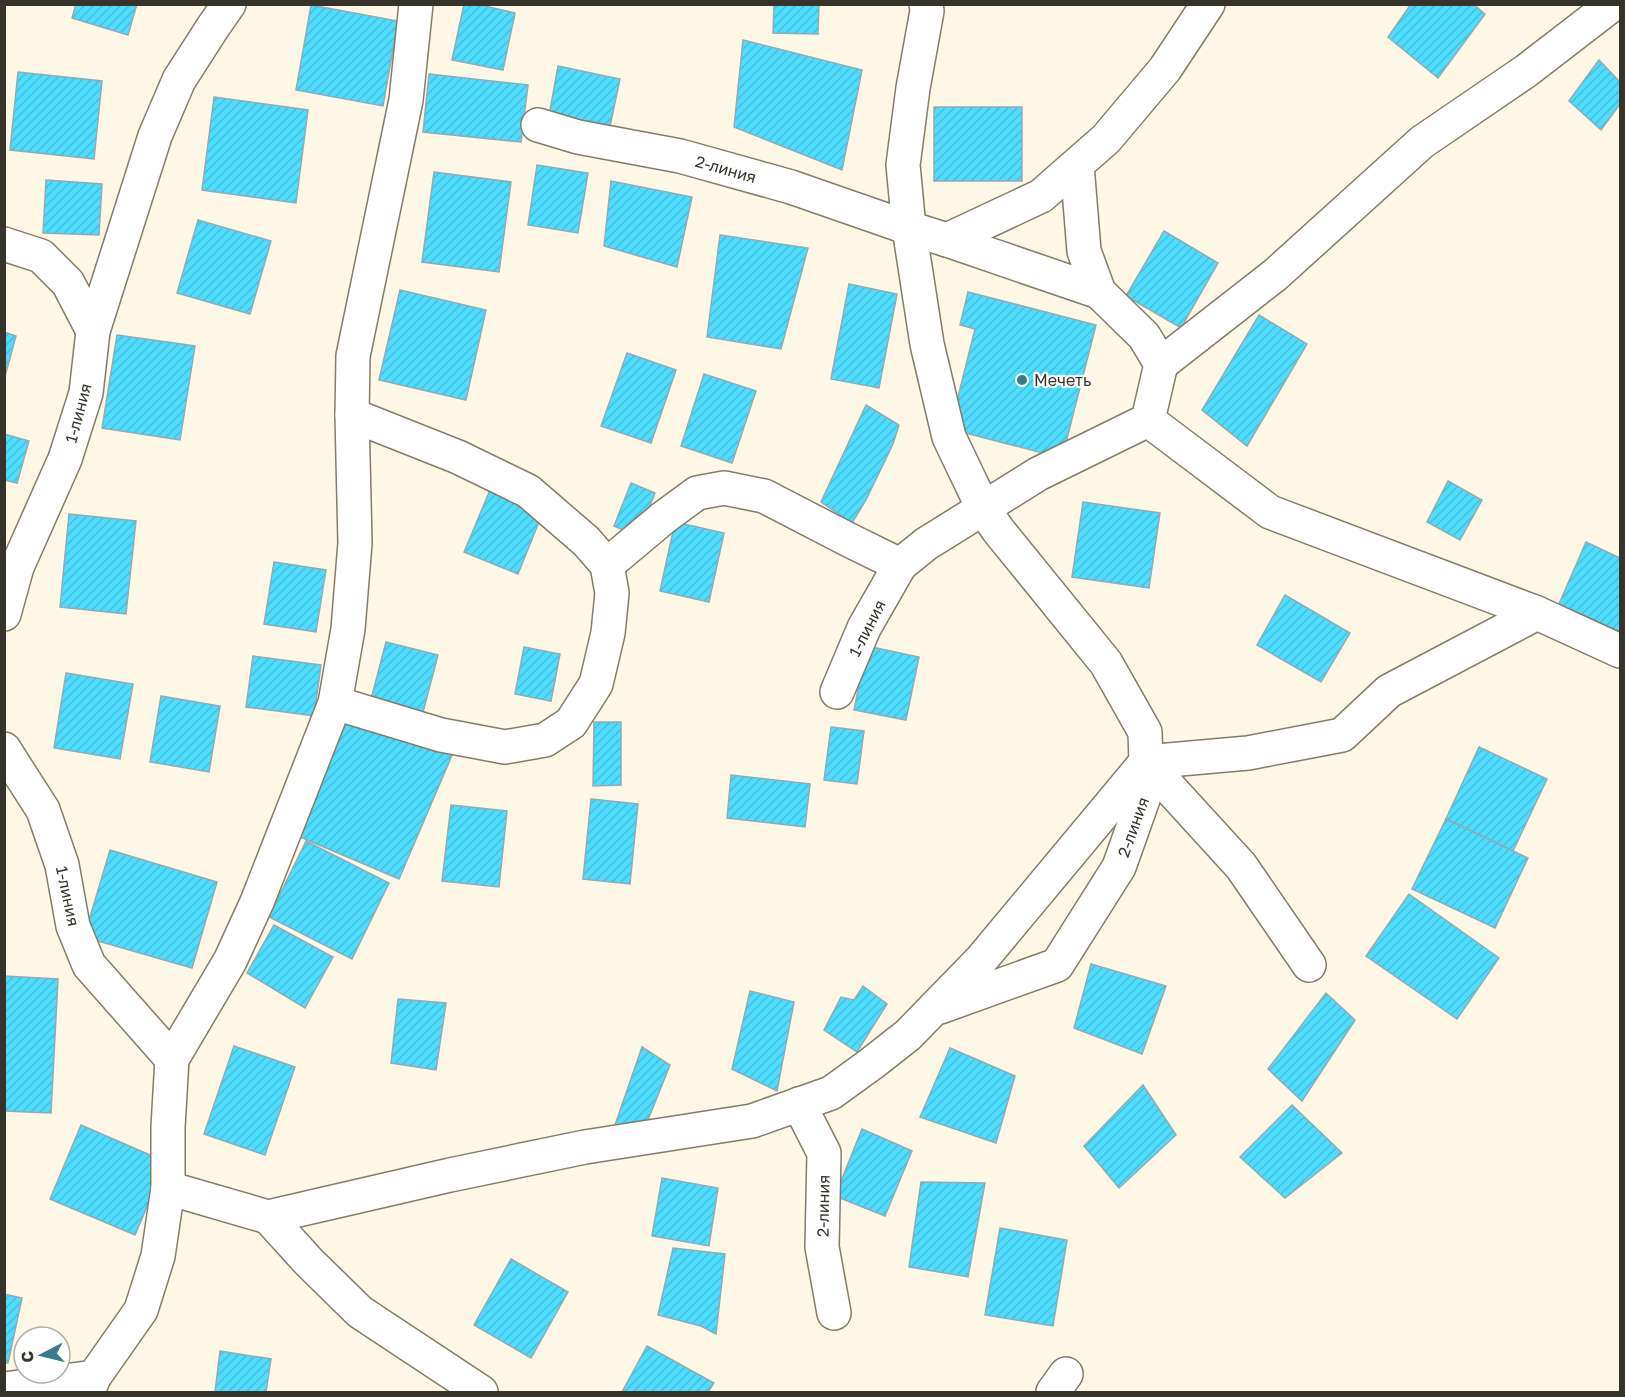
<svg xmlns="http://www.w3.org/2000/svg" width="1625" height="1397" viewBox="0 0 1625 1397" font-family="'Golos Text',sans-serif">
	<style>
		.building { fill: url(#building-hatch); stroke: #90abb3; stroke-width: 1.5 }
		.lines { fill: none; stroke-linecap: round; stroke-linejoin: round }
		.street-casing { stroke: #847c68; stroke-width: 36 }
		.street { stroke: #fff; stroke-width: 33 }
		.poi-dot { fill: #387b8b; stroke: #fff; stroke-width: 2 }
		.labels { text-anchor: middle; stroke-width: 4.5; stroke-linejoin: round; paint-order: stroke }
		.street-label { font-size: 16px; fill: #36332a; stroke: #fff }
		.poi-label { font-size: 16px; fill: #36332a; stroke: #fff; text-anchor: start }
	</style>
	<defs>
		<pattern id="building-hatch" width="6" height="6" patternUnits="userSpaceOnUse" patternTransform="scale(1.5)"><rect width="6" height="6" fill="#4eddfe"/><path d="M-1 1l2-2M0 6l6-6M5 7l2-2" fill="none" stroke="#45beda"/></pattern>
	</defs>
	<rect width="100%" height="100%" fill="#fef7e5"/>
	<g class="building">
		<polygon points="76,4 137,4 128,35 72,18"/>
		<polygon points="464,4 476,4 515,13 503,70 452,60"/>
		<polygon points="774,4 819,4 818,34 773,33"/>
		<polygon points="1411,4 1473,4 1485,14 1438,78 1388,37"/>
		<polygon points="311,5 398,21 383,106 296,90"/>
		<polygon points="743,40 862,70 842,170 734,127"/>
		<polygon points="1599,60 1620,82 1620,104 1601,130 1569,101"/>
		<polygon points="558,66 620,79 609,131 549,116"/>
		<polygon points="18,72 102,81 94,159 10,150"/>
		<polygon points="429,74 528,85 521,142 423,132"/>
		<polygon points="214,97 308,110 296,203 202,190"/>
		<rect x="934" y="107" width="88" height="74"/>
		<polygon points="537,165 588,173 578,233 528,225"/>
		<polygon points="434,172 511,182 499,272 422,262"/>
		<polygon points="46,180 102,184 99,235 43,233"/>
		<polygon points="611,181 692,197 677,267 604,246"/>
		<polygon points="198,220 271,241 250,314 177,293"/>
		<polygon points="1164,231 1218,263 1181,328 1126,296"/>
		<polygon points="720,235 808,248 781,349 707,337"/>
		<polygon points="849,284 897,294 879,388 831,379"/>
		<polygon points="400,290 486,310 466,400 379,380"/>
		<polygon points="968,292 1096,325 1062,458 950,429 975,329 960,325"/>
		<polygon points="1259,315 1307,344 1247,446 1202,410"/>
		<polygon points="4,332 16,336 4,380"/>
		<polygon points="117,335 195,346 180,440 102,428"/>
		<polygon points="627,353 676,370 651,443 601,426"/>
		<polygon points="704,374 756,391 732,463 681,446"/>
		<polygon points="866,405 899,425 893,444 866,500 852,523 821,502"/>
		<polygon points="4,434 29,441 17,483 4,480"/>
		<polygon points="1448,481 1482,500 1460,540 1427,522"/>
		<polygon points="631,483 655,493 638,536 614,526"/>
		<polygon points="490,490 543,512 518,574 464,552"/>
		<polygon points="1083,502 1160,513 1149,588 1072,577"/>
		<polygon points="69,514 136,521 126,614 60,607"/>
		<polygon points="675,522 724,533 709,602 660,591"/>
		<polygon points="1586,542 1620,558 1620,632 1559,604"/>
		<polygon points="274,562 326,570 316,632 264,624"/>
		<polygon points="1285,595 1350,633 1321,682 1257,645"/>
		<polygon points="386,642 438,655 422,716 370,703"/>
		<polygon points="867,646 919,657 906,720 854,710"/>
		<polygon points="524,647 560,654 551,701 515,694"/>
		<polygon points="253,656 321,665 314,716 246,707"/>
		<polygon points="66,673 133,684 120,759 54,748"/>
		<polygon points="161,696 220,706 209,772 150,762"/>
		<polygon points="352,710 453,753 399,879 298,836"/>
		<polygon points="594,722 621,722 621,785 593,786"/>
		<polygon points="831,727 864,731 857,784 824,780"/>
		<polygon points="1479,747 1547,779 1513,851 1446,819"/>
		<polygon points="731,775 810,784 805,827 727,818"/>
		<polygon points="591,799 638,804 630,884 583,879"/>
		<polygon points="451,805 507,811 499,887 442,881"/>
		<polygon points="1446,819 1528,858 1495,928 1412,889"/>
		<polygon points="306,841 389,883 352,959 269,917"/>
		<polygon points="110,850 217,882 192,968 84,937"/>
		<polygon points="1409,894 1499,958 1457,1019 1366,956"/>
		<polygon points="274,925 333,957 305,1008 247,973"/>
		<polygon points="1091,964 1166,986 1142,1054 1074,1028"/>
		<polygon points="4,976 58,979 51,1113 4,1111"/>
		<polygon points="863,986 887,1004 857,1052 824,1030 841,997 854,1000"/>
		<polygon points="750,991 794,1002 777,1091 732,1069"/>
		<polygon points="1326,993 1355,1020 1302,1101 1268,1069"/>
		<polygon points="398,999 446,1003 436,1070 391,1063"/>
		<polygon points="234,1046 295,1067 265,1155 204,1134"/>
		<polygon points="642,1047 670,1065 646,1125 630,1132 615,1125"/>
		<polygon points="950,1048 1015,1076 996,1143 920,1117"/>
		<polygon points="1143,1085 1176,1135 1119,1188 1084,1146"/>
		<polygon points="1292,1105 1342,1153 1285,1198 1240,1157"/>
		<polygon points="81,1125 166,1162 135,1235 50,1199"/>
		<polygon points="862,1129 912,1151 885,1216 835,1196"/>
		<polygon points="662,1178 718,1188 709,1246 652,1236"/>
		<polygon points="921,1182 985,1183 968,1277 909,1267"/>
		<polygon points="1000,1228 1067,1240 1053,1326 985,1315"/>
		<polygon points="673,1248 725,1254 716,1334 701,1326 658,1315"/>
		<polygon points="511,1259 568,1292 531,1358 474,1325"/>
		<polygon points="4,1294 22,1298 8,1363 4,1363"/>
		<polygon points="647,1346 714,1383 708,1392 622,1392"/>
		<polygon points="220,1351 271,1359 266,1392 215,1392"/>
	</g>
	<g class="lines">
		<g class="street-casing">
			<g id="street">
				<polyline points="926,4 927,11 913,88 903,165 909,228 947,240 1041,196 1106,139 1165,69 1208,4"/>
				<polyline points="947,240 1099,292"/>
				<polyline points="4,244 41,256 68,283 93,331"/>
				<polyline points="1161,364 1275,275 1422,142 1526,71 1613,4"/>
				<polyline points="607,565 663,518 697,493 724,488 764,496 851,541 900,565 926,544 1038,474 1148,420 1161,364 1144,336 1099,292 1084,251 1077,165"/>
				<polyline points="1537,613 1620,651"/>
				<polyline points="4,614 17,567 65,459 86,393 93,331 155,136 179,80 213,27 229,4"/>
				<polyline points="837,692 864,628 900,565"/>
				<polyline points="335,703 441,735 505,747 545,740 571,723 596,684 608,633 612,593 607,565 586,541 528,491 458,457 352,415"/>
				<polyline points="4,749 43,810 62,865 73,926 89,965 172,1059"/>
				<polyline points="1146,762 1248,753 1342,735 1389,691 1537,613 1270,512 1148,420"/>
				<polyline points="1146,762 1241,866 1309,965"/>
				<polyline points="940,1007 1057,965 1119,867 1147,788 1146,762"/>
				<polyline points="799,1104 824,1153 822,1247 834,1313"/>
				<polyline points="168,1188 268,1217 450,1175 585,1147 752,1121 831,1093 871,1064 908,1035 981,960 1146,762 1145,732 1106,663 998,530 983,508 949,437 927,344 909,228 791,187 680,156 578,137 538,125"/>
				<polyline points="268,1217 309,1262 360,1312 481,1392"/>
				<polyline points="4,1389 94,1377"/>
				<polyline points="88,1392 94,1377 141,1310 158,1256 168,1188 168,1127 172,1059 230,961 257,902 335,703 348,629 355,543 352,415 353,356 406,100 416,4"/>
				<polyline points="1053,1392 1066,1374"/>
			</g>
		</g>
		<use href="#street" class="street"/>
	</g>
	<circle class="poi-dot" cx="1022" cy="380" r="6"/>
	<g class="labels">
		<g class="street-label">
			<text transform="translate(726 169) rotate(16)" y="6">2-линия</text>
			<text transform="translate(78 413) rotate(-75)" y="6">1-линия</text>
			<text transform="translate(867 628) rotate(-63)" y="6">1-линия</text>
			<text transform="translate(1133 827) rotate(-70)" y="6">2-линия</text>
			<text transform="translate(68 896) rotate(78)" y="6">1-линия</text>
			<text transform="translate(823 1206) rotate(-89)" y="6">2-линия</text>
		</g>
		<g class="poi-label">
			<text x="1034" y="386">Мечеть</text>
		</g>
	</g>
	<rect width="1625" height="1397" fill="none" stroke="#36332a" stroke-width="12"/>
	<g transform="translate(42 1355) rotate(263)"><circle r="28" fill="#ffffff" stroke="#afadaa" stroke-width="1.5"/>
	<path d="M0-4.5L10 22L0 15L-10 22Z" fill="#387b8b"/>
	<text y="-9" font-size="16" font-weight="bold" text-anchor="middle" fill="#36332a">С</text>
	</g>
</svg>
